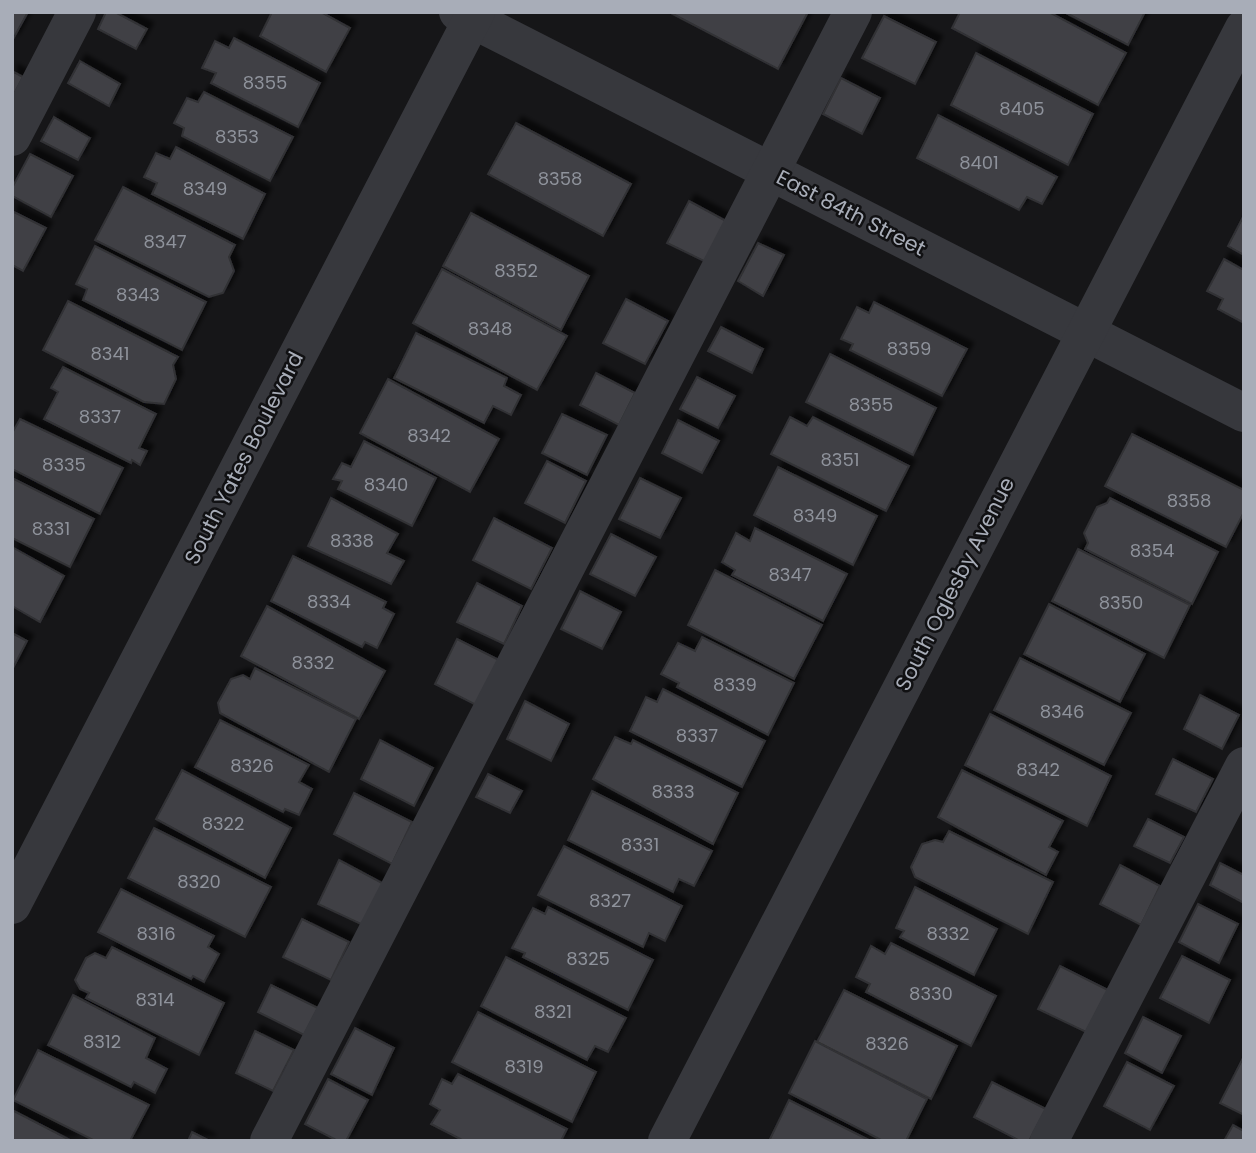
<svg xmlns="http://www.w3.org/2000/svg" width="1256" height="1153" viewBox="0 0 1256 1153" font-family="Poppins,sans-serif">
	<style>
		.building { fill: #404145; stroke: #303034; stroke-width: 2; filter: url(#shadow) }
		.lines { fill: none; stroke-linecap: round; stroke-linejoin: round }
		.minor { stroke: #37383d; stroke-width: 38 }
		.labels { text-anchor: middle; stroke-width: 5; stroke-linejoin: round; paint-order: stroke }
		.number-label { font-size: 18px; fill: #8e929b }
		.street-label { font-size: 21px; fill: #a8adb8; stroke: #111113 }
	</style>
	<defs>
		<filter id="shadow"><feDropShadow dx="6" dy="-6" stdDeviation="2" flood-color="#0009"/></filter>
	</defs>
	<rect width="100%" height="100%" fill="#161618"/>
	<g class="building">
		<polygon points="12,12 28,12 12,41"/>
		<polygon points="106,12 115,12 147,29 136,49 98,29"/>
		<polygon points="272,12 321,12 350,28 326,72 260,36"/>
		<polygon points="669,12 808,12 778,69"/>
		<polygon points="960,12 1049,12 1126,53 1098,105 952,28"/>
		<polygon points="1064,12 1145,12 1128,45"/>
		<polygon points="884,16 936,42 915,84 862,58"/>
		<polygon points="234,38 320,83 298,127 211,83 216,73 202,68 215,41 229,48"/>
		<polygon points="976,53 1093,114 1068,165 951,105"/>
		<polygon points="80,61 120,84 109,106 68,83"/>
		<polygon points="12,71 23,77 12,98"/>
		<polygon points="841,78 880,98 862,134 823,114"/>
		<polygon points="204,92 293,137 270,181 182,136 184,128 174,123 187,98 198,102"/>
		<polygon points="938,115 1057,177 1042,204 1027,197 1019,210 917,158"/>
		<polygon points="54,117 90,138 78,160 41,141"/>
		<polygon points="516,123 631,184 603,236 488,174"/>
		<polygon points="176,147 265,194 243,239 152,194 157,183 144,177 156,153 170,159"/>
		<polygon points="30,154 73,176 51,217 12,196 12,188"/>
		<polygon points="123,187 235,245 229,257 234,271 223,293 209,297 95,240"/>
		<polygon points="689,201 728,222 708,263 667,243"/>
		<polygon points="12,211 46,228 23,271 12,265"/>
		<polygon points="471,213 589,276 561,330 443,266"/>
		<polygon points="1244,215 1244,255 1228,246"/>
		<polygon points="758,243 784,255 763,296 738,281"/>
		<polygon points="95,246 206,302 182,350 83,300 87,289 76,284"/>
		<polygon points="1224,259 1244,270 1244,323 1218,309 1223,299 1207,291"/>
		<polygon points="442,269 567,336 537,390 413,323"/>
		<polygon points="626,299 668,321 645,364 603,343"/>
		<polygon points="68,301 178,357 173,365 176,379 164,404 144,402 43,350"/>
		<polygon points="874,302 967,349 942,396 850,350 853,344 841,339 857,307 869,313"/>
		<polygon points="721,327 763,349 752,373 708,351"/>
		<polygon points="416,333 507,378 504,386 521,395 511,415 493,406 484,423 394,378"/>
		<polygon points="830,354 936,408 913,455 806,402"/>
		<polygon points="63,367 156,414 139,448 147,451 140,465 132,460 131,463 44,419 58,392 51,388"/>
		<polygon points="596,373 635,393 619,425 580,405"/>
		<polygon points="697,377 735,396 718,428 680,409"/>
		<polygon points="388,379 499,439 470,492 360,433"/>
		<polygon points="562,414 607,435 587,475 542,453"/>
		<polygon points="790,417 807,426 813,417 909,466 886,511 771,454"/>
		<polygon points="20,419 123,468 100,514 12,469 12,433"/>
		<polygon points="678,420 719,441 702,473 662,453"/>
		<polygon points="1132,434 1244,490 1244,512 1226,547 1105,486"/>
		<polygon points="364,441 436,478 412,526 338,489 342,481 333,479 342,463 351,467"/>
		<polygon points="547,461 586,481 565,523 525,503"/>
		<polygon points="778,467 877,516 853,565 754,515"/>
		<polygon points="12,478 94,519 70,567 12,538"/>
		<polygon points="640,478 681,498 660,538 619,519"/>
		<polygon points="331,498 398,534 387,553 404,561 391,584 308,546"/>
		<polygon points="1110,498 1218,552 1192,604 1085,549 1088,543 1084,533 1097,507 1107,503"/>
		<polygon points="494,518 552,548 531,589 473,560"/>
		<polygon points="755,528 847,574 823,621 732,575 735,570 722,562 736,533 750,541"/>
		<polygon points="611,534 656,557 635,596 590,574"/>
		<polygon points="12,547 64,576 40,622 12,606"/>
		<polygon points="1078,549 1190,605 1164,658 1052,601"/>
		<polygon points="293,556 386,602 383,608 394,614 377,648 365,642 362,647 271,601"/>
		<polygon points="715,570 822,625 794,679 688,625"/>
		<polygon points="477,583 522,606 504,644 457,622"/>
		<polygon points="580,591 621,612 602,649 561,629"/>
		<polygon points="1049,604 1145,654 1120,702 1024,654"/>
		<polygon points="267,606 385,671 359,719 241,656"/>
		<polygon points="12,633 27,641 12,670"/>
		<polygon points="702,637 794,683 768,735 677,687 679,683 661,674 678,643 695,651"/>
		<polygon points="457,639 499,660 476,705 435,684"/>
		<polygon points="1020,658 1131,713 1104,765 994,710"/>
		<polygon points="255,668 356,719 329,772 220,713 218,703 231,679 243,675 250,679"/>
		<polygon points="663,689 765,741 742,787 630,731 646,697 657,702"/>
		<polygon points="1200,695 1239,715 1222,749 1184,729"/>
		<polygon points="525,701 569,724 551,761 507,739"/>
		<polygon points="990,714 1111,776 1087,826 965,765"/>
		<polygon points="220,720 309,765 299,782 312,789 299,815 285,809 283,812 195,767"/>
		<polygon points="615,737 631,744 633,740 738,793 713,844 593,779"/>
		<polygon points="380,740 433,768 414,806 361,779"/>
		<polygon points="1173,759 1213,779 1196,812 1156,794"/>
		<polygon points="182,770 291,828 265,878 156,819"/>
		<polygon points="962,770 1063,821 1049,847 1058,852 1046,875 938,817"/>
		<polygon points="488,774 522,791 510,813 476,797"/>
		<polygon points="592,791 712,851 694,886 679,879 673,892 568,840"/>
		<polygon points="354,793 412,822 392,864 334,834"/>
		<polygon points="1148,819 1184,837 1170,863 1134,846"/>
		<polygon points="154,828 271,887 245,937 128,878"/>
		<polygon points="949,831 1053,882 1028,934 915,877 911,867 922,844 935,840 943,842"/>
		<polygon points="564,846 682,906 665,941 649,933 643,947 538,895"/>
		<polygon points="339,860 384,884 363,925 318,904"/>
		<polygon points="1220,863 1244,875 1244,903 1210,885"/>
		<polygon points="1120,865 1160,886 1141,925 1100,904"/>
		<polygon points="915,887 997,929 974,975 900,937 904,931 896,928"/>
		<polygon points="121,889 214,936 208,947 219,954 204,982 193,976 191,979 98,932"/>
		<polygon points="1198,904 1238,924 1219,963 1179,942"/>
		<polygon points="548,907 653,960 628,1010 523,957 525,953 512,948 533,908 545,914"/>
		<polygon points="302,919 349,942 331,980 283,957"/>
		<polygon points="891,943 996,996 971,1046 866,992 870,984 856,977 871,946 885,954"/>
		<polygon points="112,947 224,1003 199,1055 86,998 89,993 80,989 75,980 86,958 95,953 106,958"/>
		<polygon points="1182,956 1230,980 1209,1023 1160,998"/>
		<polygon points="506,957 626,1018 608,1052 595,1046 587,1060 481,1006"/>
		<polygon points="1060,966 1108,990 1086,1032 1038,1009"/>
		<polygon points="271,985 318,1008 304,1035 258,1012"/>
		<polygon points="844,990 957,1046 931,1099 817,1042"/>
		<polygon points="73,995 155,1038 146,1058 167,1069 155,1093 134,1082 131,1087 48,1045"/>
		<polygon points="478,1012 596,1072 572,1122 452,1062"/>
		<polygon points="1143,1017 1181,1036 1162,1073 1125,1053"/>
		<polygon points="355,1028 394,1048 372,1095 331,1074"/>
		<polygon points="255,1031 294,1050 273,1091 236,1073"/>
		<polygon points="815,1041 927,1099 906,1141 883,1141 789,1093"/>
		<polygon points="38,1050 149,1105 130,1141 95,1141 13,1100"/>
		<polygon points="1243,1058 1244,1058 1244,1115 1220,1103"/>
		<polygon points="1127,1062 1174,1086 1150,1130 1104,1106"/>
		<polygon points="458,1074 567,1129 561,1141 464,1141 431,1124 440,1110 430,1104 442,1079 452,1084"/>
		<polygon points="328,1079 368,1100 346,1141 338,1141 305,1124"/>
		<polygon points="992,1082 1046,1109 1029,1141 1020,1141 974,1117"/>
		<polygon points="789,1100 871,1141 769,1141"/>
		<polygon points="12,1110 72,1141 12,1141"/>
		<polygon points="1233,1125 1244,1131 1244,1141 1224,1141"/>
		<polygon points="192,1132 210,1141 188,1141"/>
	</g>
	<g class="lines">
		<g class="minor">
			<polyline points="458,12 1244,413"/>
			<polyline points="12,137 77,12"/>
			<polyline points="12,905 476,12"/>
			<polyline points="269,1141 853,12"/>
			<polyline points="667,1141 1244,28"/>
			<polyline points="1049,1141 1244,766"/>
		</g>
	</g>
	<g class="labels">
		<g class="number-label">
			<text x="265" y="89">8355</text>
			<text x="1022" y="115">8405</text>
			<text x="237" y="143">8353</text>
			<text x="979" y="169">8401</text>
			<text x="560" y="185">8358</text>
			<text x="205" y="195">8349</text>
			<text x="165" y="248">8347</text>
			<text x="516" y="277">8352</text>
			<text x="138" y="301">8343</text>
			<text x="490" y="335">8348</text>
			<text x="909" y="355">8359</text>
			<text x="110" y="360">8341</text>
			<text x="871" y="411">8355</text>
			<text x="100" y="423">8337</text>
			<text x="429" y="442">8342</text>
			<text x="840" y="466">8351</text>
			<text x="64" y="471">8335</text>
			<text x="386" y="491">8340</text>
			<text x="1189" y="507">8358</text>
			<text x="815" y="522">8349</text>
			<text x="51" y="535">8331</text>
			<text x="352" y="547">8338</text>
			<text x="1152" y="557">8354</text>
			<text x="790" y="581">8347</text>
			<text x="329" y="608">8334</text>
			<text x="1121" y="609">8350</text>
			<text x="313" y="669">8332</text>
			<text x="735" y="691">8339</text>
			<text x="1062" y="718">8346</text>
			<text x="697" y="742">8337</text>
			<text x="252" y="772">8326</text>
			<text x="1038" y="776">8342</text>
			<text x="673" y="798">8333</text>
			<text x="223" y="830">8322</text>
			<text x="640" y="851">8331</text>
			<text x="199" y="888">8320</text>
			<text x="610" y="907">8327</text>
			<text x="156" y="940">8316</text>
			<text x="948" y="940">8332</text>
			<text x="588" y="965">8325</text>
			<text x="931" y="1000">8330</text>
			<text x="155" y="1006">8314</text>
			<text x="553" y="1018">8321</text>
			<text x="102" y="1048">8312</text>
			<text x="887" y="1050">8326</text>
			<text x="524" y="1073">8319</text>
		</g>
		<g class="street-label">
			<text transform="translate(851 213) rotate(27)" y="7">East 84th Street</text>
			<text transform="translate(244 458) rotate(-63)" y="7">South Yates Boulevard</text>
			<text transform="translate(955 584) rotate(-63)" y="7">South Oglesby Avenue</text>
		</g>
	</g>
	<rect width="1256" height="1153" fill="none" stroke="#a8adb8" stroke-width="28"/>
</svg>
